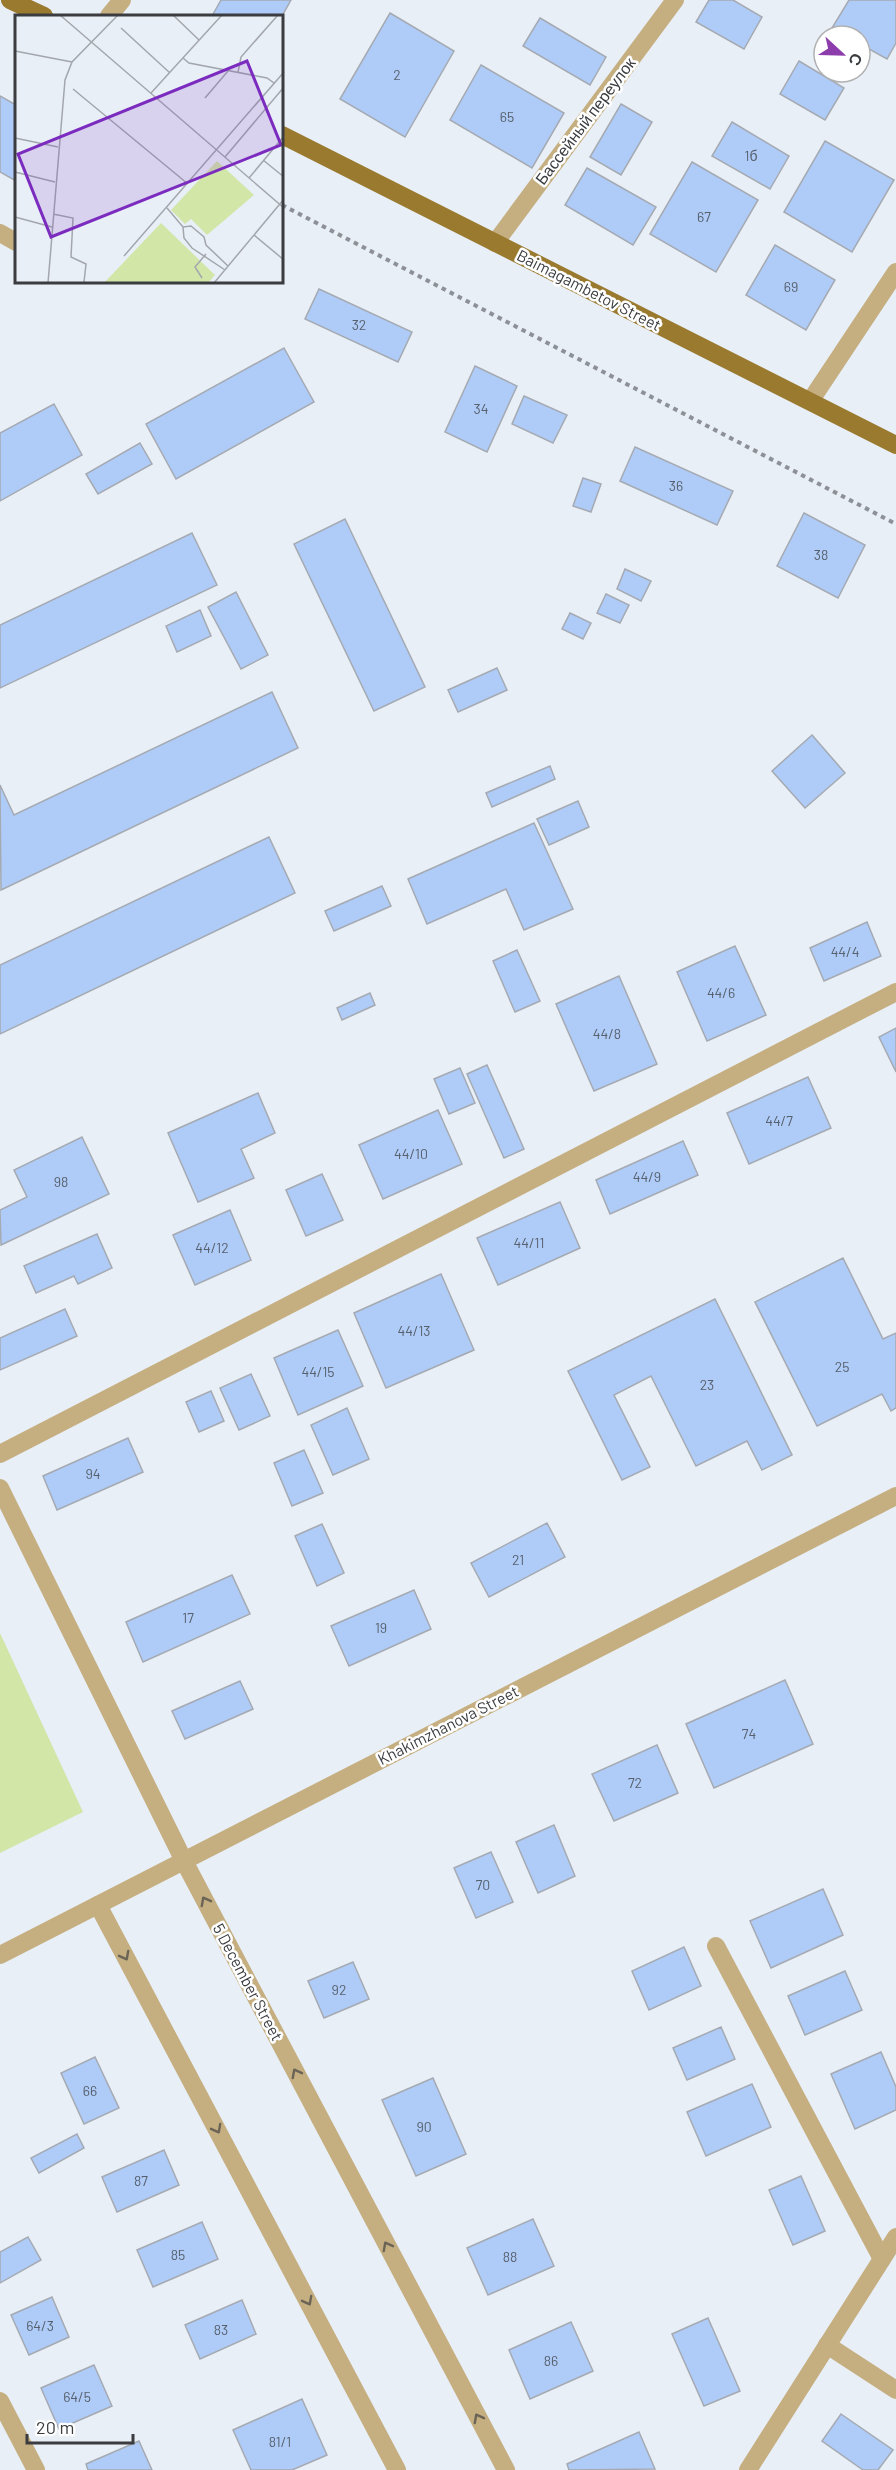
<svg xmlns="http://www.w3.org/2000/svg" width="896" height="2470" viewBox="0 0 896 2470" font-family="Barlow,sans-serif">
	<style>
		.green { fill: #d2e6a8 }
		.building { fill: #afccf8; stroke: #a5aab2; stroke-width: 1.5 }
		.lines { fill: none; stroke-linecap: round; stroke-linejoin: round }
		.path { stroke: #8d9197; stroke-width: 4; stroke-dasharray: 4.5 4.5; stroke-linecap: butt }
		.minor { stroke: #c5af81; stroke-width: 18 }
		.major { stroke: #9a7a2f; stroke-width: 18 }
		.oneway { stroke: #6b6456 }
		.labels { text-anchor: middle; stroke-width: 5; stroke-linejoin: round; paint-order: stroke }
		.number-label { font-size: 14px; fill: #57606d }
		.street-label { font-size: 16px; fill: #3a3c3f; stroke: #fff }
		.inset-road { fill: none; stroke: #a3a7ad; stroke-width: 1.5 }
		.view { fill: #7b2cbf; fill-opacity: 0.15; stroke: #7b2cbf; stroke-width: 3 }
		.inset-edge { fill: none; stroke: #3a3c3f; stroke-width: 3 }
	</style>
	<rect width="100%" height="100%" fill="#e9eff7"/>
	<polygon class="green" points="0,1633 83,1812 0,1853"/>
	<g class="building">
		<polygon points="221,0 291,0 282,16 212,16"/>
		<polygon points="709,0 733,0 762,17 744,49 696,22"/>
		<polygon points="849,0 896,0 896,43 887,59 860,44 860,36 846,36 832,28"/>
		<polygon points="390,13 454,51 405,137 340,99"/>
		<polygon points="540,18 606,57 590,85 523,46"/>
		<polygon points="799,61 844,88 825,120 780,94"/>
		<polygon points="481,65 564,113 532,168 450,120"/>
		<polygon points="0,96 16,105 16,181 0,172"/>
		<polygon points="621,104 652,122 621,175 590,157"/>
		<polygon points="732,122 789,156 770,189 712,156"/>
		<polygon points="825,141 894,180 852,252 784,212"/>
		<polygon points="692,162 758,200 716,272 650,234"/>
		<polygon points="587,168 656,207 633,245 565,205"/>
		<polygon points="775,245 835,280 806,330 746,295"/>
		<polygon points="319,289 412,332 398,362 305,319"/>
		<polygon points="284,348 314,402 176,479 146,424"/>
		<polygon points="475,366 517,386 487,452 445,432"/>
		<polygon points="524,396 567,415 553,443 512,424"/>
		<polygon points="54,404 82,455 0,501 0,433"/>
		<polygon points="140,443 152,464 98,494 86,474"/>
		<polygon points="635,447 733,491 717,525 620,481"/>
		<polygon points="583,478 601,484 591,512 573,506"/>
		<polygon points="804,513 865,545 838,598 777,566"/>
		<polygon points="345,519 425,687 374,711 294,544"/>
		<polygon points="192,533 217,585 0,688 0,625"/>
		<polygon points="625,569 651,581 641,601 617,589"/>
		<polygon points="236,592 268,655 241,669 208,607"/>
		<polygon points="606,594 629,605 620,623 597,613"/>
		<polygon points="200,610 211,636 177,652 166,626"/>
		<polygon points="570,613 591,623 583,639 562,629"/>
		<polygon points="497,668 507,690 458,712 448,690"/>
		<polygon points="272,692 298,748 1,890 0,785 14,815"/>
		<polygon points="812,735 845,773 805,808 772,771"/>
		<polygon points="550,766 555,779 492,807 486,793"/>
		<polygon points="578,801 589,827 549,845 537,819"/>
		<polygon points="534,823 573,909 524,930 506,889 427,924 408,879"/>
		<polygon points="269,837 295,893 0,1034 0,965"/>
		<polygon points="382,886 391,906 334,931 325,911"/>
		<polygon points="867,922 881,956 824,981 810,948"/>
		<polygon points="735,946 766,1015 707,1041 677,972"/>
		<polygon points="517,950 540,1001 515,1012 493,961"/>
		<polygon points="619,976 657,1064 594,1091 556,1004"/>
		<polygon points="370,993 375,1005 342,1020 337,1008"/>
		<polygon points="896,1028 896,1072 879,1037"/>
		<polygon points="487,1065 524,1149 504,1158 467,1074"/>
		<polygon points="460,1068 475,1103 449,1114 434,1079"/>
		<polygon points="808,1077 831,1128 749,1164 727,1113"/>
		<polygon points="258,1093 275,1133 241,1149 254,1178 198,1202 168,1133"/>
		<polygon points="438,1110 462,1164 383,1199 359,1145"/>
		<polygon points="82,1137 109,1194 1,1245 0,1210 27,1197 14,1170"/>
		<polygon points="683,1141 698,1175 610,1214 596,1180"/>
		<polygon points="322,1174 343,1220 306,1236 286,1190"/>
		<polygon points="560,1202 580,1248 498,1285 477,1238"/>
		<polygon points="230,1210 251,1260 195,1285 173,1235"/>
		<polygon points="97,1234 112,1268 78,1284 74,1276 36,1293 24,1266"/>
		<polygon points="843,1258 883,1339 896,1333 896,1408 891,1411 882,1394 817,1426 755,1302"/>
		<polygon points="441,1274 474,1350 386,1388 354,1313"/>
		<polygon points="715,1299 792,1455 762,1470 747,1441 696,1466 651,1376 614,1395 650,1467 622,1480 568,1371"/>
		<polygon points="65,1309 77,1336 0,1370 0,1338"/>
		<polygon points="338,1330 363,1386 298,1415 274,1358"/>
		<polygon points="251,1374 270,1416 239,1430 220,1388"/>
		<polygon points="211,1391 224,1421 199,1432 186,1402"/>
		<polygon points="347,1408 369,1459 333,1475 311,1425"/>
		<polygon points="128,1438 143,1472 57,1510 43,1476"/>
		<polygon points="304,1450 323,1493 292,1506 274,1463"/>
		<polygon points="547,1523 565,1557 489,1597 471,1563"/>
		<polygon points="322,1524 344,1573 317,1586 295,1536"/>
		<polygon points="232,1575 250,1614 143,1662 126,1622"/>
		<polygon points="414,1590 431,1629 349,1666 331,1626"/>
		<polygon points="785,1680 813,1744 714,1788 686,1724"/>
		<polygon points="240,1681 253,1709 185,1739 172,1711"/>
		<polygon points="657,1745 678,1793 614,1821 592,1774"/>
		<polygon points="554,1825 575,1876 538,1893 516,1842"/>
		<polygon points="491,1852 513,1902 476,1918 454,1868"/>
		<polygon points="823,1889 843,1935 771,1968 750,1921"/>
		<polygon points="684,1947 701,1986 649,2010 632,1971"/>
		<polygon points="353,1962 369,1999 324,2018 308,1981"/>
		<polygon points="845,1971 862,2010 805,2035 788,1996"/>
		<polygon points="721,2027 735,2059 687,2080 673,2048"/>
		<polygon points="881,2052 896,2087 896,2110 855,2129 831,2074"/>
		<polygon points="95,2057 119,2108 84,2124 61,2073"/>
		<polygon points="433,2078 466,2154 416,2176 382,2100"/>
		<polygon points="752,2084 771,2127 706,2156 687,2112"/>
		<polygon points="77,2134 84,2148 39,2173 31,2158"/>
		<polygon points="164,2150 179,2185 117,2212 102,2177"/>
		<polygon points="801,2176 825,2231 793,2245 769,2190"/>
		<polygon points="533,2219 554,2266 488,2295 467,2248"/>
		<polygon points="202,2222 218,2259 153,2287 137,2250"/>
		<polygon points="28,2237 41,2260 0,2283 0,2252"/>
		<polygon points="52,2297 69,2337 29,2355 11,2315"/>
		<polygon points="242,2300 256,2334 200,2359 185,2325"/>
		<polygon points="708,2318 740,2391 704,2406 672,2334"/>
		<polygon points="571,2322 593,2371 530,2399 509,2350"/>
		<polygon points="94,2365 112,2406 59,2429 41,2388"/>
		<polygon points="302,2399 327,2455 292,2470 251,2470 233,2430"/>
		<polygon points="841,2414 893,2450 878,2470 863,2470 822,2441"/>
		<polygon points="639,2432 655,2469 569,2470 567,2464"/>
		<polygon points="139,2441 152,2470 88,2470 86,2464"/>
	</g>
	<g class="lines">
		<polyline class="path" points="282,205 896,524"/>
		<g class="minor">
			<polyline points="109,16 122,0"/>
			<polyline points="0,233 16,242"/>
			<polyline points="495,243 675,0"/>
			<polyline points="811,400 896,272"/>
			<polyline points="0,1454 896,992"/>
			<polyline points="0,1488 184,1861 506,2470"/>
			<polyline points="98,1905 397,2470"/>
			<polyline points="716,1946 882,2259"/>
			<polyline points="0,1955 896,1496"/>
			<polyline points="827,2345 896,2390"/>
			<polyline points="0,2401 36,2470"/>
			<polyline points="748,2470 896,2237"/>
		</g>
		<g class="major">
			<polyline points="10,0 44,16"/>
			<polyline points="282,135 896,445"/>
		</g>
	</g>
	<defs><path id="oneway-chevron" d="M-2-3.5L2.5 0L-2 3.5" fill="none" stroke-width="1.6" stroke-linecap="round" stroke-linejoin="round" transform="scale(1.5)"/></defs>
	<g class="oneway">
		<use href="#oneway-chevron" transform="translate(205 1901) rotate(-118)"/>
		<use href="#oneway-chevron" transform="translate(125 1956) rotate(62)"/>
		<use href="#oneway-chevron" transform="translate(296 2073) rotate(-118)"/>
		<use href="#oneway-chevron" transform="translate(217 2129) rotate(62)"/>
		<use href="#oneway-chevron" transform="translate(387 2246) rotate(-118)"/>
		<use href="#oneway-chevron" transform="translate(308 2301) rotate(62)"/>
		<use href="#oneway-chevron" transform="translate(478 2418) rotate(-118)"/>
	</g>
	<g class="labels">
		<g class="number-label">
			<text x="397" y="80">2</text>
			<text x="507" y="122">65</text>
			<text x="751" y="161">1б</text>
			<text x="704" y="222">67</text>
			<text x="791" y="292">69</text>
			<text x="359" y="330">32</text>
			<text x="481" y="414">34</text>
			<text x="676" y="491">36</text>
			<text x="821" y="560">38</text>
			<text x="845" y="957">44/4</text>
			<text x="721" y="998">44/6</text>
			<text x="607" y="1039">44/8</text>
			<text x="779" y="1126">44/7</text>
			<text x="411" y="1159">44/10</text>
			<text x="647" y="1182">44/9</text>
			<text x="61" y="1187">98</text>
			<text x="529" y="1248">44/11</text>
			<text x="212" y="1253">44/12</text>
			<text x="414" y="1336">44/13</text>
			<text x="842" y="1372">25</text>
			<text x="318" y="1377">44/15</text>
			<text x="707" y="1390">23</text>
			<text x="93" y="1479">94</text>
			<text x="518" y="1565">21</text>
			<text x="188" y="1623">17</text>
			<text x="381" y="1633">19</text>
			<text x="749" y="1739">74</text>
			<text x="635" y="1788">72</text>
			<text x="483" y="1890">70</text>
			<text x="339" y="1995">92</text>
			<text x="90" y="2096">66</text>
			<text x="424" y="2132">90</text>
			<text x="141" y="2186">87</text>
			<text x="178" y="2260">85</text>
			<text x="510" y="2262">88</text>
			<text x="40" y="2331">64/3</text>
			<text x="221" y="2335">83</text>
			<text x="551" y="2366">86</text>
			<text x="77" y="2402">64/5</text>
			<text x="280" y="2447">81/1</text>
		</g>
		<g class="street-label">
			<text transform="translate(585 121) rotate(-53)" y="6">Бассейный переулок</text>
			<text transform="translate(589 290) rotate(27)" y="6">Baimagambetov Street</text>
			<text transform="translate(448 1725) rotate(-27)" y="6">Khakimzhanova Street</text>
			<text transform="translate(248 1982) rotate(62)" y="6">5 December Street</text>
		</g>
	</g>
	<g transform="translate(15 15)">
		<rect width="268" height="268" fill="#e9eff7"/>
		<path d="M 202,146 L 239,180 L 192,220 L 176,204 L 170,209 L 156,195 ZM 146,208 L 200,260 L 193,268 L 89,268 Z" fill="#d2e6a8"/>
		<path class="inset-road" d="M 45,0 L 269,193M 158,0 L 184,25M 106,13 L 155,58M 0,36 L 57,47M 168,43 L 174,48 L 252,63 L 259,68M 223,57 L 226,42 L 263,0M 58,74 L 173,169M 136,78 L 207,0M 190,83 L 213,56M 0,123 L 43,132M 210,142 L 269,72M 248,145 L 269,162M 0,157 L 40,167M 234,163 L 269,121M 152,193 L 168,212 L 176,211 L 189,222 L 191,230 L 213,251M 38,199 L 58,203 L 56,242 L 71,249 L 69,267M 0,202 L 37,212M 168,212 L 169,223 L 177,233 L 210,255M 239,220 L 269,245M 109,241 L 269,57M 187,263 L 180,252 L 191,239M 33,268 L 50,65 L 57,47 L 103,0M 199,268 L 269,184"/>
		<path class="view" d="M 232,46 L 266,130 L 36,222 L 3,139 Z"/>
		<rect width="268" height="268" class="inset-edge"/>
	</g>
	<g transform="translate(842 54) rotate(112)"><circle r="28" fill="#ffffff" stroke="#b0b1b2" stroke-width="1.5"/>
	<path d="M0-4.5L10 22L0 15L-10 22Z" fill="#8d3cab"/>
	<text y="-9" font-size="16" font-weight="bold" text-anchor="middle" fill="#3a3c3f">С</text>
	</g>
	<path d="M27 2434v9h106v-9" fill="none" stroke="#3a3c3f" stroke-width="3"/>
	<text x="36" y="2434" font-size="18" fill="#3a3c3f" stroke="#ffffff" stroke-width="4.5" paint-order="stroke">20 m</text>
</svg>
